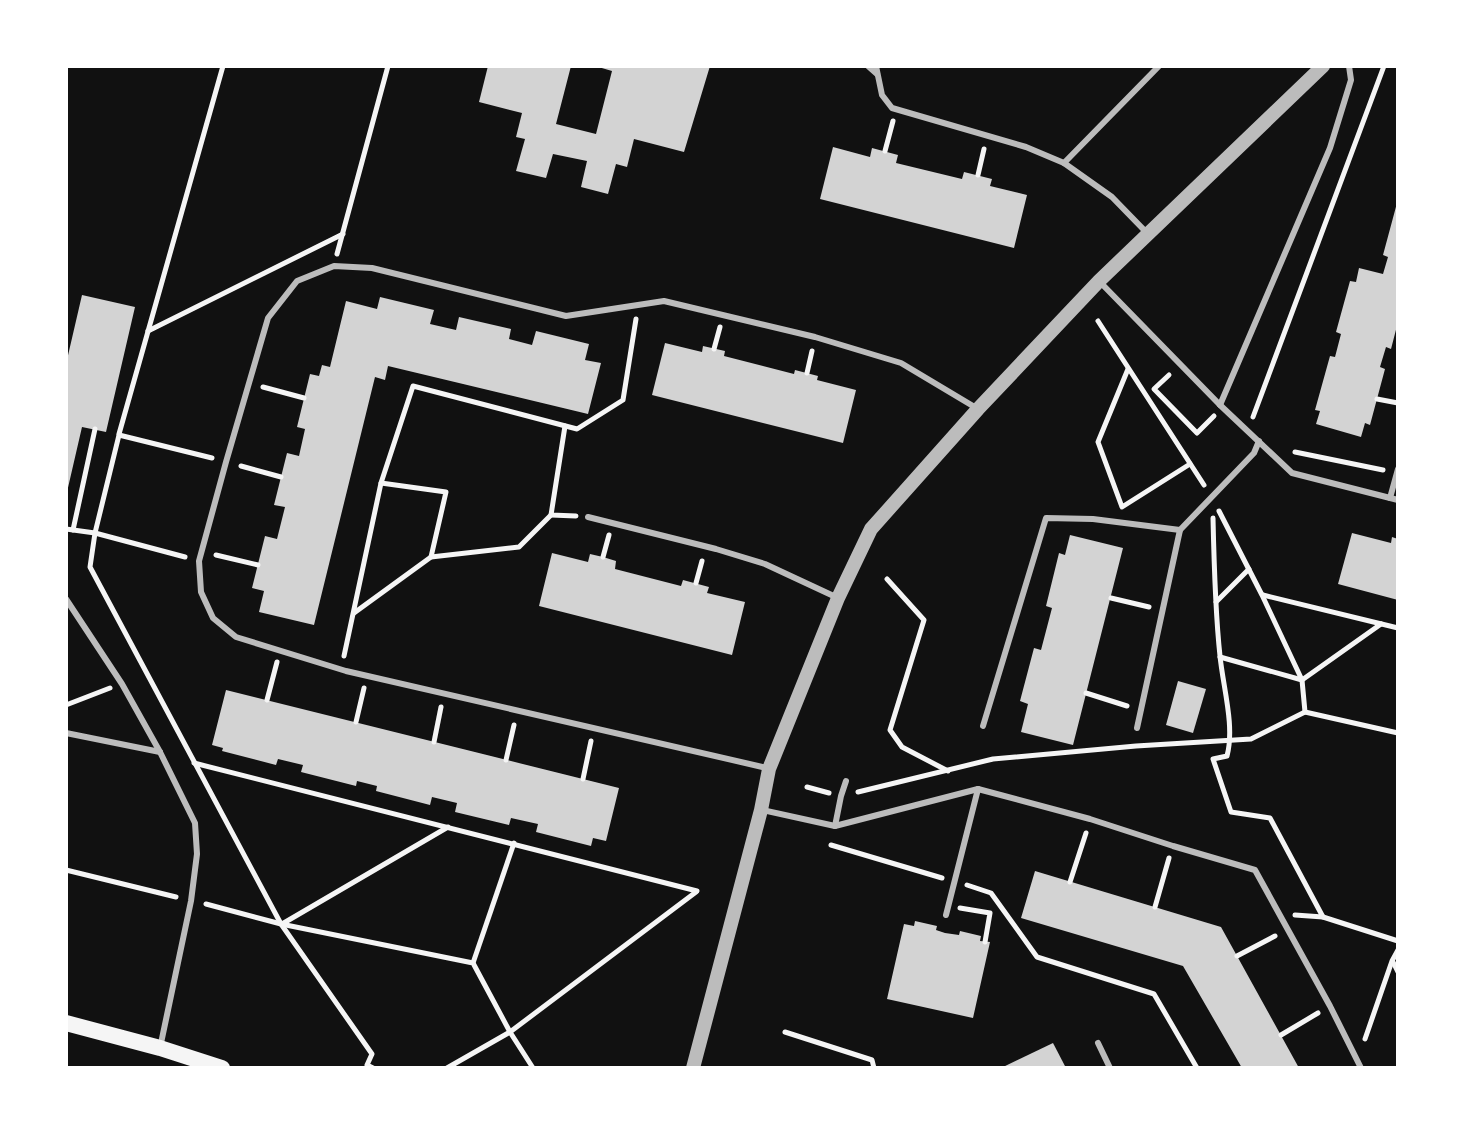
<svg xmlns="http://www.w3.org/2000/svg" width="1464" height="1134" viewBox="0 0 1464 1134" font-family="'Work Sans',sans-serif">
	<style>
		.building { fill: #d3d3d3 }
		.lines { fill: none; stroke-linecap: round; stroke-linejoin: round }
		.path { stroke: #f5f5f5; stroke-width: 5 }
		.service { stroke: #bcbcbc; stroke-width: 6 }
		.tertiary { stroke: #bcbcbc; stroke-width: 14 }
		.secondary { stroke: #f5f5f5; stroke-width: 16 }
	</style>
	<rect width="100%" height="100%" fill="#111"/>
	<g class="building">
		<polygon points="488,66 571,66 556,124 596,134 612,71 595,66 710,66 684,152 634,139 627,167 616,164 608,194 581,187 587,161 553,154 546,178 516,171 525,139 516,137 522,113 479,102"/>
		<polygon points="833,147 870,157 872,148 898,155 896,163 962,179 964,172 992,179 990,186 1027,195 1014,248 820,199"/>
		<polygon points="1397,203 1398,322 1391,349 1386,347 1380,367 1385,369 1370,425 1365,423 1361,437 1316,424 1320,411 1315,410 1330,356 1335,357 1341,334 1336,332 1350,281 1356,282 1359,268 1383,274 1388,257 1383,255"/>
		<polygon points="82,295 135,307 106,432 82,427 67,492 66,364"/>
		<polygon points="380,297 434,310 430,324 456,330 459,317 511,329 509,339 532,345 536,331 589,344 585,360 601,363 588,414 388,366 385,380 375,377 314,625 259,612 264,591 252,588 265,536 277,539 285,507 274,505 287,453 299,456 305,429 297,427 310,374 319,376 322,365 330,367 346,301 377,309"/>
		<polygon points="665,343 702,352 703,346 725,351 724,356 794,374 795,370 818,376 817,380 856,390 843,443 652,395"/>
		<polygon points="1352,533 1391,543 1392,537 1398,539 1398,600 1338,584"/>
		<polygon points="1070,535 1123,548 1073,745 1021,732 1028,704 1020,701 1034,648 1041,650 1052,608 1046,606 1059,553 1065,555"/>
		<polygon points="552,553 588,562 590,554 603,557 616,561 615,569 681,586 683,580 709,587 707,593 745,602 732,655 539,606"/>
		<polygon points="1178,681 1206,689 1193,733 1166,725"/>
		<polygon points="226,690 619,788 606,841 593,838 591,846 536,832 538,824 511,818 509,825 455,812 457,803 432,797 430,805 376,791 377,786 357,781 356,786 301,772 303,765 278,759 276,765 222,751 223,748 212,745"/>
		<polygon points="1035,871 1221,927 1299,1068 1242,1068 1183,966 1021,918"/>
		<polygon points="915,921 937,926 936,930 945,933 959,935 960,931 981,936 980,941 990,942 973,1018 887,999 904,924 914,926"/>
		<polygon points="1053,1043 1066,1068 1001,1068"/>
	</g>
	<g class="lines">
		<g class="path">
			<polyline points="885,151 893,121"/>
			<polyline points="978,175 984,149"/>
			<polyline points="337,254 388,66"/>
			<polyline points="1098,321 1204,485"/>
			<polyline points="148,331 343,234"/>
			<polyline points="714,349 720,327"/>
			<polyline points="1128,369 1098,442 1122,507 1190,464"/>
			<polyline points="807,373 812,351"/>
			<polyline points="1169,375 1154,389 1197,433 1214,416"/>
			<polyline points="263,387 304,398"/>
			<polyline points="1377,399 1398,403"/>
			<polyline points="1253,417 1384,66"/>
			<polyline points="565,426 551,515 576,516"/>
			<polyline points="119,434 223,66"/>
			<polyline points="1295,452 1383,470"/>
			<polyline points="212,458 119,435 95,533 90,567 281,924 372,1054 367,1065 373,1068"/>
			<polyline points="241,466 281,477"/>
			<polyline points="381,483 446,492 431,557"/>
			<polyline points="1219,511 1262,595 1302,680 1305,712 1398,733"/>
			<path d="M 1213,518 C 1214,564 1215,610 1220,656 C 1223,687 1235,726 1227,756 L 1213,759 L 1231,812 L 1270,818 L 1323,917"/>
			<polyline points="66,529 95,533 185,557"/>
			<polyline points="73,530 95,429"/>
			<polyline points="216,555 258,565"/>
			<polyline points="603,557 609,535"/>
			<polyline points="887,579 924,620 890,730 902,747 948,771"/>
			<polyline points="696,583 702,561"/>
			<polyline points="1263,595 1398,628"/>
			<polyline points="1111,598 1149,607"/>
			<polyline points="1216,602 1249,569"/>
			<polyline points="354,613 431,557 519,547 551,515"/>
			<polyline points="344,656 381,483 413,386 577,429 623,400 636,319"/>
			<polyline points="1220,657 1302,680 1381,624"/>
			<polyline points="1086,693 1127,706"/>
			<polyline points="267,700 277,662"/>
			<polyline points="66,705 110,688"/>
			<polyline points="356,722 364,688"/>
			<polyline points="434,742 441,707"/>
			<polyline points="506,760 514,725"/>
			<polyline points="194,763 697,891"/>
			<polyline points="583,779 591,741"/>
			<polyline points="807,787 829,793"/>
			<polyline points="858,792 993,759 1136,746 1251,739 1305,712"/>
			<polyline points="831,845 942,878"/>
			<polyline points="66,870 176,897"/>
			<polyline points="1070,882 1086,833"/>
			<polyline points="967,885 991,893 1037,957 1154,994 1197,1068"/>
			<polyline points="206,904 281,924 473,963 510,1032 533,1068"/>
			<polyline points="1155,907 1169,858"/>
			<polyline points="960,908 990,913 985,942"/>
			<polyline points="1295,915 1323,917 1398,941"/>
			<polyline points="282,924 448,827"/>
			<polyline points="1237,956 1275,936"/>
			<polyline points="1393,962 1398,972"/>
			<polyline points="473,963 514,843"/>
			<polyline points="785,1032 872,1060 874,1068"/>
			<polyline points="1281,1035 1318,1013"/>
			<polyline points="1365,1039 1392,961 1398,950"/>
			<polyline points="447,1068 510,1032 696,892"/>
		</g>
		<g class="service">
			<polyline points="868,66 877,74"/>
			<polyline points="876,66 882,95 892,108 1026,147 1064,163 1112,197 1147,233"/>
			<polyline points="1064,163 1159,66"/>
			<polyline points="1099,281 1220,405 1292,473 1398,500"/>
			<polyline points="1220,405 1330,148 1351,80 1349,66"/>
			<polyline points="1390,498 1398,469"/>
			<polyline points="588,517 716,549 765,564 838,598"/>
			<polyline points="66,599 122,684 160,752 195,823 197,854 191,901 160,1048"/>
			<polyline points="983,726 1046,518 1093,519 1180,530"/>
			<polyline points="1137,728 1180,530 1254,453 1259,441"/>
			<polyline points="66,733 160,752"/>
			<polyline points="767,768 346,671 236,637 213,618 201,592 199,561 226,462 268,318 297,281 334,266 372,268 566,316 664,301 815,337 901,363 978,409"/>
			<polyline points="762,810 835,826 978,789 1090,819 1173,846 1255,870 1330,1006 1361,1068"/>
			<polyline points="835,826 841,796 846,781"/>
			<polyline points="946,915 978,789"/>
			<polyline points="1098,1043 1110,1068"/>
		</g>
		<polyline class="tertiary" points="693,1068 761,810 769,769 838,598 871,529 978,409 1099,281 1323,66"/>
		<polyline class="secondary" points="66,1023 160,1048 222,1068"/>
	</g>
	<rect width="1464" height="1134" fill="none" stroke="#ffffff" stroke-width="136"/>
</svg>
